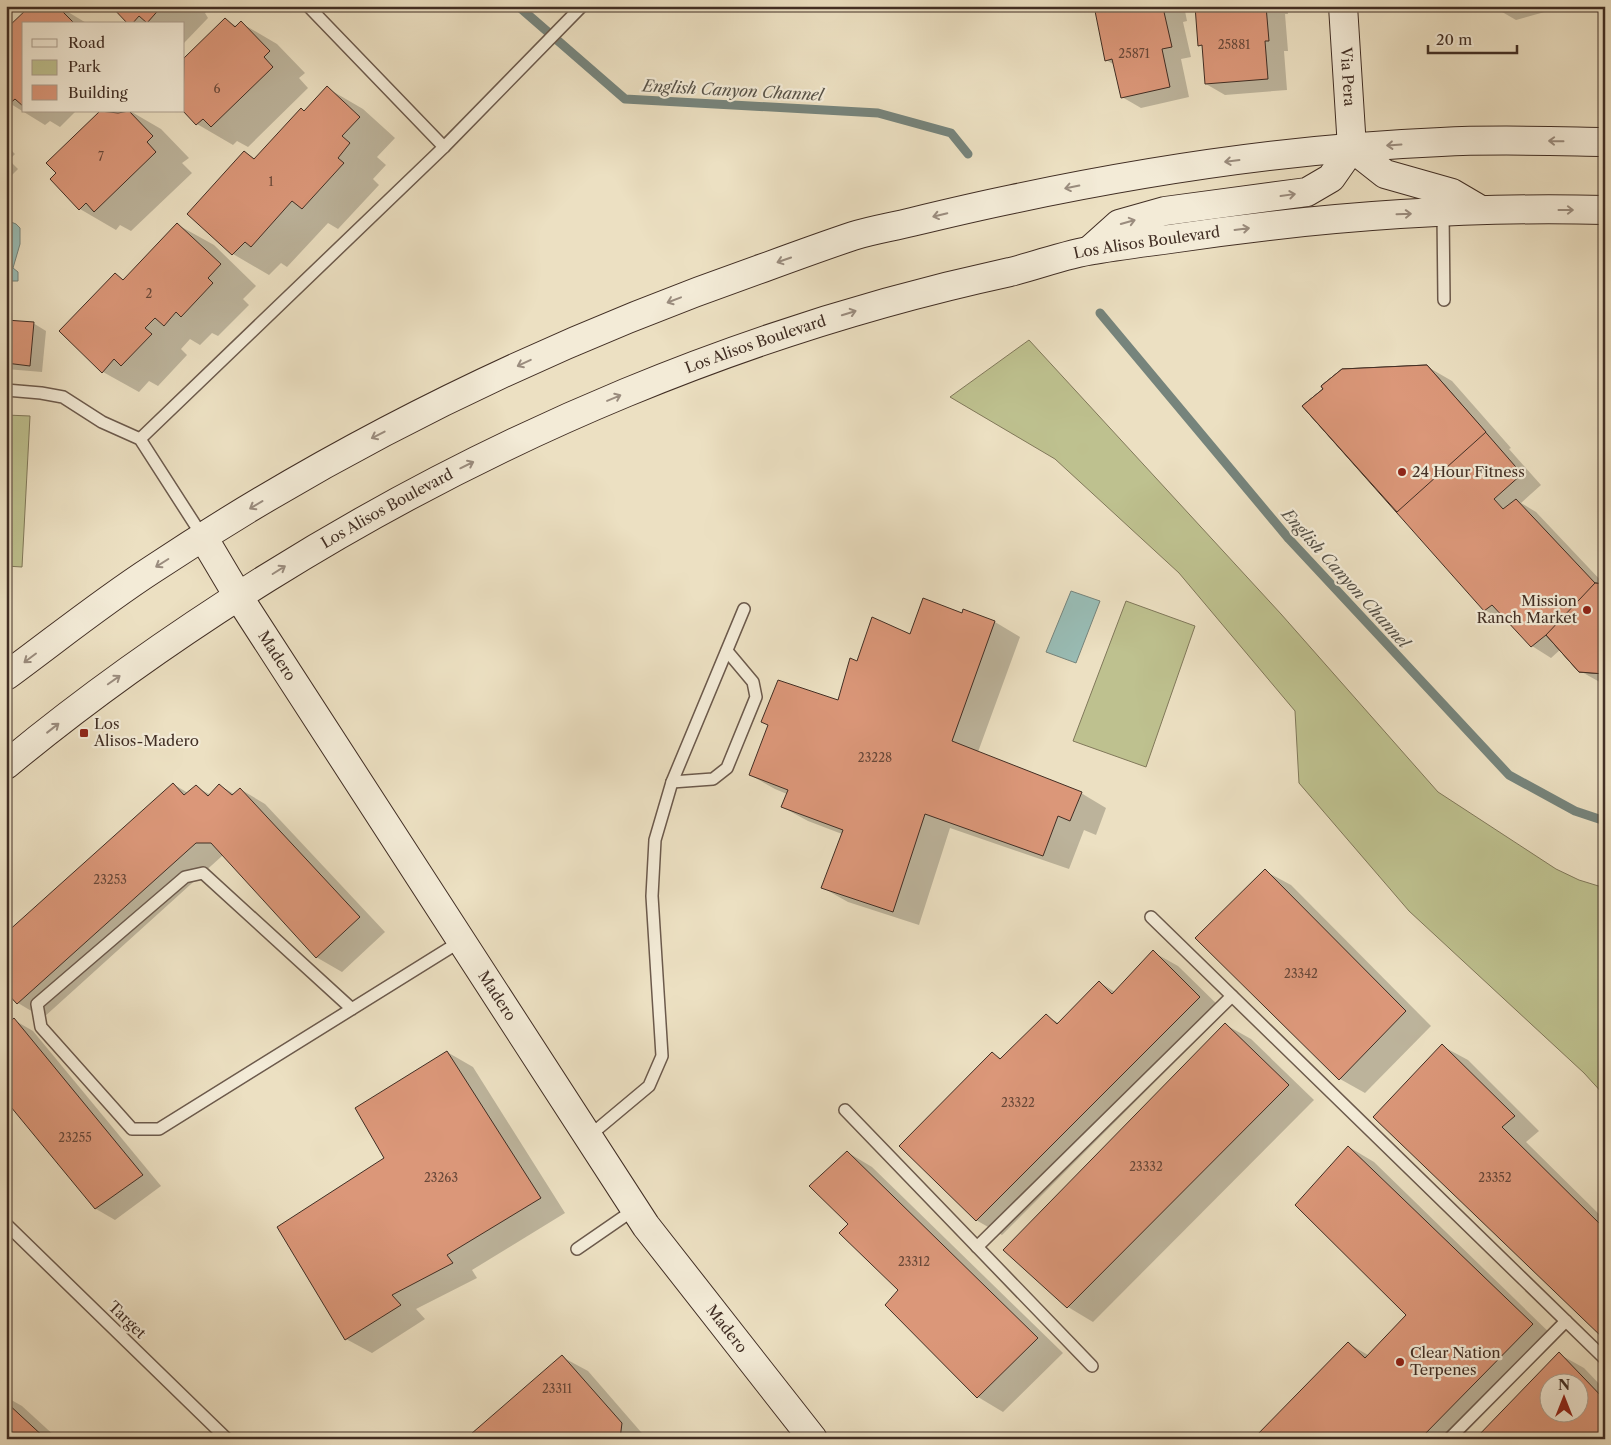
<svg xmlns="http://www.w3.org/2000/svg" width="1611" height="1445" viewBox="0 0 1611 1445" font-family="'Libre Caslon Text',serif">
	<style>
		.green { fill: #bec18f; stroke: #80785a }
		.water { fill: #99bdb6; stroke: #76847c }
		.shadow { fill: #0003; fill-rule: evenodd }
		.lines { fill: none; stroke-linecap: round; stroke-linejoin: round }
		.stream { stroke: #76847c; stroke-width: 9 }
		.building { fill: #db9779; stroke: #412e24; fill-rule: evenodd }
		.lane-casing { stroke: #6c5a4c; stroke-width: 14 }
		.secondary-casing { stroke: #412e24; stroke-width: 30 }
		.lane { stroke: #f3ebd7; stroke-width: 11 }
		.secondary { stroke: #f3ebd7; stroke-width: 28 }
		.oneway { stroke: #9a8c7e }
		.poi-dot { fill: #8f2418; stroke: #f3ebd7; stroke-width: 2 }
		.labels { text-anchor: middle; stroke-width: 4.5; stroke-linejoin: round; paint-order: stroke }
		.number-label { font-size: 12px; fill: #684839 }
		.street-label { font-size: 15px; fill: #412e24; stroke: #f3ebd7 }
		.poi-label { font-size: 15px; fill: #412e24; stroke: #f3ebd7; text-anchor: start }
		.water-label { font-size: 16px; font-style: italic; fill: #575248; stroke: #f3ebd7 }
	</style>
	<rect width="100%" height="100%" fill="#ece0c2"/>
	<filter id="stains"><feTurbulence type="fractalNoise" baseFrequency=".004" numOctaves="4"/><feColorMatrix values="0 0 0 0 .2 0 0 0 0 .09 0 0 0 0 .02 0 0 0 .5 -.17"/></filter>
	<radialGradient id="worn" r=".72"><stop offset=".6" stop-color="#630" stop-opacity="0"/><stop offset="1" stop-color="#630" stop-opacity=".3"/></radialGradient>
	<g class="green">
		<polygon points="1029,340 1281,614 1438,792 1556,869 1579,880 1605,888 1605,1096 1584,1073 1409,911 1299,783 1295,711 1179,573 1055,459 950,397"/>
		<polygon points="6,415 30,416 22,567 6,566"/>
		<polygon points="1126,601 1195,626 1146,767 1073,741"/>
	</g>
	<g class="water">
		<polygon points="6,220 16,224 20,228 20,244 13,268 18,272 18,281 6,281"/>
		<polygon points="1071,591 1100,601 1076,663 1046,652"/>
	</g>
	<g class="shadow">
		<polygon points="32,6 58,6 88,24 76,24 70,20 24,24 24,111 76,111 60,127 50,121 45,125 6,101 6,31"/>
		<polygon points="113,6 213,6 205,13 208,18 184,43 184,24 130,24"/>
		<polygon points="1095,6 1184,6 1187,21 1183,22 1191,57 1181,59 1189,97 1141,108 1122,97 1115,65 1106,60"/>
		<polygon points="1196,6 1287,6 1288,14 1285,14 1288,51 1284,51 1287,90 1225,95 1206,84 1204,47 1199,45"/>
		<polygon points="1496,6 1566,6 1516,20 1497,9"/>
		<polygon points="226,20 238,27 241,23 277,44 305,73 299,78 308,88 248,147 237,141 233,145 197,124 184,111 184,60"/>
		<polygon points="327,88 363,109 395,138 377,157 386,165 373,179 379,185 338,229 328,223 287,267 281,263 269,275 233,254 245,153 255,159 301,109 305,112"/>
		<polygon points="101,111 130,111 161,129 189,158 182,163 192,173 131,231 120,225 116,230 80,209 58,173"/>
		<polygon points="6,145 15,154 9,160 18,169 6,181"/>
		<polygon points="178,225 214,245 256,286 243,299 249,305 218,336 212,333 200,345 190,339 181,349 187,355 158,386 149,381 139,392 103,372 115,275 124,280"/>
		<polygon points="6,321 33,323 46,331 42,372 6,369"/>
		<polygon points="1426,366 1452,381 1511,448 1509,449 1541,485 1521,503 1536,512 1605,585 1605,685 1580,671 1561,649 1551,658 1532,646 1507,619 1504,621 1485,610 1304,406"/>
		<polygon points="964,610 995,622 1020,637 978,752 1081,793 1106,808 1096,835 1084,830 1069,869 950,828 919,925 848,902 823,888 842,834 808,821 782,807 787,794 775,789 750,775 839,702 857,663 911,635 963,615"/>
		<polygon points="173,784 188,793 196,787 211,795 219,785 234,794 240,789 265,804 385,932 342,972 316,957 226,856 222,856 43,1018 18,1003"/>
		<polygon points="1265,871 1291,885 1431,1026 1365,1093 1340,1079"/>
		<polygon points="1153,952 1178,966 1225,1012 1002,1235 976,1220 992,1053 1002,1059 1046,1016 1059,1023 1099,982 1115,992"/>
		<polygon points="14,1020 33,1031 161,1186 115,1220 96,1209 6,1099"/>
		<polygon points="1226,1025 1251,1039 1314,1100 1093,1322 1068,1307"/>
		<polygon points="1442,1046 1468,1060 1539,1131 1526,1142 1605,1220 1605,1338"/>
		<polygon points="447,1052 473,1067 565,1213 472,1270 477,1278 416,1309 425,1319 372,1353 346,1339"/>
		<polygon points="1349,1147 1374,1162 1557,1340 1459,1439 1255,1439 1349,1344 1368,1355 1408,1315"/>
		<polygon points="847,1152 872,1167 1063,1353 1003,1412 978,1397 887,1305 900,1290 849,1224"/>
		<path d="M 1559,1354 L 1584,1368 L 1605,1390 L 1605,1439 L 1477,1439 ZM 1548,1382 L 1578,1382 L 1578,1412 L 1548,1412 Z"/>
		<polygon points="562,1357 588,1371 647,1439 476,1439"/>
		<polygon points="6,1397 22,1406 58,1439 6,1439"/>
	</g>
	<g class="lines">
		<g class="stream">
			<polyline points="518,6 625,99 878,113 951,133 968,154"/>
			<polyline points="1100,313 1289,539 1509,775 1575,811 1605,821"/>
		</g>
	</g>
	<g class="building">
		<polygon points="30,6 46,6 47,8 49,6 57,6 75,24 24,24 24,107 15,99 8,105 6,103 6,29"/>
		<polygon points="111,6 162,6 147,23 139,16 132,24 128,24"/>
		<polygon points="1094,6 1167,6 1168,11 1164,12 1172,47 1162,49 1170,87 1121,98 1112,59 1105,61"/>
		<polygon points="1195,6 1266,6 1269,41 1265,41 1268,79 1205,84 1202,45 1198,46"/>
		<polygon points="225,18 235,27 241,21 270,51 264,57 273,67 211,127 203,119 196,125 183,111 184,58"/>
		<polygon points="327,86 360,117 342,136 350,143 338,158 344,163 302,209 292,201 251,247 245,242 232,255 187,214 244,151 254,159 301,108 304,111"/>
		<polygon points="100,111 118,113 129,111 153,136 147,142 156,152 94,212 86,203 79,210 50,179 56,173 46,163"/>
		<polygon points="177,223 221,264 208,278 213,283 181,317 176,312 164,326 155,318 145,328 152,334 121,366 114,359 102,373 59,331 115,273 123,280"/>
		<polygon points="6,320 34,322 30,366 6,363"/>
		<polygon points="1427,365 1522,474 1494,499 1503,509 1516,499 1595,583 1605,584 1605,674 1579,672 1546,635 1531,647 1492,605 1484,611 1302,406 1323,389 1321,386 1342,369"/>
		<polygon points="1427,365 1486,432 1397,512 1302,406 1323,389 1321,386 1342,369"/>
		<polygon points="1595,583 1605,584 1605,674 1579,672 1546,635"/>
		<polygon points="923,598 962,613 963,609 995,621 952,741 1082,792 1070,821 1058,816 1043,856 925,814 893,912 821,888 843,830 781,807 788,790 749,775 768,725 761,722 778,680 838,700 850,658 857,661 872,617 910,634"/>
		<polygon points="173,783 184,795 196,785 208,796 219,784 232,795 240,788 360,917 316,958 211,843 196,843 17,1004 6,992 6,933"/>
		<polygon points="1265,869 1406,1011 1339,1080 1195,938"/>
		<polygon points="1153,950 1200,997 976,1221 899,1146 992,1052 1000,1059 1046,1014 1057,1024 1099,981 1112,994"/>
		<polygon points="14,1018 143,1175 95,1209 6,1101 6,1025"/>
		<polygon points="1225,1023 1289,1085 1067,1308 1003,1250"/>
		<polygon points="1442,1044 1515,1116 1502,1127 1605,1229 1605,1340 1373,1117"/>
		<polygon points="447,1051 541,1198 447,1255 453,1263 392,1295 401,1305 345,1340 277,1227 384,1158 355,1108"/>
		<polygon points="1348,1146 1533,1324 1420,1439 1253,1439 1348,1342 1365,1358 1406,1315 1295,1205"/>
		<polygon points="847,1151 1038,1338 977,1398 885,1305 898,1290 839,1233 848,1224 809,1186"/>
		<path d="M 1559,1352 L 1605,1400 L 1605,1439 L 1475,1439 ZM 1548,1382 L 1578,1382 L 1578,1412 L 1548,1412 Z"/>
		<polygon points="562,1355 622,1423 620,1439 474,1439 471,1434"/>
		<polygon points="6,1402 46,1439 6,1439"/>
	</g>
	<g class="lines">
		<g class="lane-casing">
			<g id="lane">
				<polyline points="308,6 444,147"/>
				<polyline points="1443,212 1444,300"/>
				<polyline points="6,390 41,393 63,397 102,422 140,439 203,537"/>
				<polyline points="140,439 444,147 582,6"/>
				<polyline points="672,782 713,779 727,768 756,697 753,682 727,651"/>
				<polyline points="1151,917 1605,1359"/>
				<polyline points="352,1009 203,873 185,877 37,1004 41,1027 132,1129 159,1129 432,959 461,941"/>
				<polyline points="845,1110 1092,1366"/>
				<polyline points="588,1137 649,1086 662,1056 652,896 655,840 672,782 744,609"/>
				<polyline points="6,1224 227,1439"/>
				<polyline points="977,1247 1232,996"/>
				<polyline points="577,1249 635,1209"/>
				<polyline points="1449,1439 1566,1321"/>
			</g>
		</g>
		<g class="secondary-casing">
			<g id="secondary">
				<path id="s1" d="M 1343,6 L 1352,148"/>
				<polyline points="1090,250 1119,224 1165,211 1307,192 1331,178 1352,148 1385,174 1452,193 1481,210"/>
				<path id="s2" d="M 203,537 L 238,596 L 646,1226 L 813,1439"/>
				<path d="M 6,676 C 55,640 102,602 153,569 C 343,443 548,343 763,268 C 793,257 823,246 853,236 C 872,230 892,227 912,222 C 945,214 979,206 1013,199 C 1154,169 1297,148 1441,142 C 1495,139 1550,141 1605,142"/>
				<path id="s3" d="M 6,765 C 89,696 176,635 267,578 C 496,435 747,329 1010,272 C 1039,265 1066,254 1094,250 C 1117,246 1140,243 1163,240 C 1309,218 1457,206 1605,210"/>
			</g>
		</g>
		<use href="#lane" class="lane"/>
		<use href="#secondary" class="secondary"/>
	</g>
	<defs><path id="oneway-shaft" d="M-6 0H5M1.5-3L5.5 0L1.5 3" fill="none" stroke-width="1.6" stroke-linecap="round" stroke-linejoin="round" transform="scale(1.25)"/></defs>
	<g class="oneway">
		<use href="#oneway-shaft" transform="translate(1556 141) rotate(-179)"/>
		<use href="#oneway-shaft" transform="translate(1394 145) rotate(176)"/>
		<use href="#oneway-shaft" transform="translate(1232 161) rotate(173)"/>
		<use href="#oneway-shaft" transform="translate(1072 187) rotate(169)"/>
		<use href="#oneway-shaft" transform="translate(1288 195) rotate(-8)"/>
		<use href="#oneway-shaft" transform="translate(1566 210)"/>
		<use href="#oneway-shaft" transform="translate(1404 214) rotate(-2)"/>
		<use href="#oneway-shaft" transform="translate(940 215) rotate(167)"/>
		<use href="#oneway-shaft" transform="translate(1128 222) rotate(-16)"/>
		<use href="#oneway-shaft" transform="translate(1242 229) rotate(-7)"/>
		<use href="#oneway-shaft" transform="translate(784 260) rotate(161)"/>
		<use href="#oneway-shaft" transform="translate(674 300) rotate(159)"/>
		<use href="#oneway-shaft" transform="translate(849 313) rotate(-17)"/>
		<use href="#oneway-shaft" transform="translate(524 363) rotate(155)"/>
		<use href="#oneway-shaft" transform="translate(614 398) rotate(-23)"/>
		<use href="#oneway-shaft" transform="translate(378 435) rotate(153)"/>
		<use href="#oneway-shaft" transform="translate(467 465) rotate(-26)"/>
		<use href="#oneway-shaft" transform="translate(256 505) rotate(149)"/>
		<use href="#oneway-shaft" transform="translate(162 563) rotate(148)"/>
		<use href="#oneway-shaft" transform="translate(279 570) rotate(-32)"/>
		<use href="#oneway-shaft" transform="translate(30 658) rotate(143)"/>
		<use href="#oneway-shaft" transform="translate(114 680) rotate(-35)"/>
		<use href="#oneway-shaft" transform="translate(53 728) rotate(-38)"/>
	</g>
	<g class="poi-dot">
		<circle cx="1402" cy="472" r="5"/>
		<circle cx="1587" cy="610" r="5"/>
		<rect x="79" y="728" width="10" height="10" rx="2.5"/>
		<circle cx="1400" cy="1362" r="5"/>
	</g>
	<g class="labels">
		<g class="number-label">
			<text x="1234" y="49">25881</text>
			<text x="1134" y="58">25871</text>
			<text x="217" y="93">6</text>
			<text x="101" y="161">7</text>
			<text x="271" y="186">1</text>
			<text x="149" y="298">2</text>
			<text x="875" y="762">23228</text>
			<text x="110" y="884">23253</text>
			<text x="1301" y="978">23342</text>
			<text x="1018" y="1107">23322</text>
			<text x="75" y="1142">23255</text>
			<text x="1146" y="1171">23332</text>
			<text x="441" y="1182">23263</text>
			<text x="1495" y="1182">23352</text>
			<text x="914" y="1266">23312</text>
			<text x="557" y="1393">23311</text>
		</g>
		<g class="street-label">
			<text dy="5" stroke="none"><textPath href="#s1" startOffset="71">Via Pera</textPath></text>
			<text dy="5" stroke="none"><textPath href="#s3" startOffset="1269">Los Alisos Boulevard</textPath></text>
			<text dy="5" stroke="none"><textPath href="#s3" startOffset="864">Los Alisos Boulevard</textPath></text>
			<text dy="5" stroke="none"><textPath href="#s3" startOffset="460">Los Alisos Boulevard</textPath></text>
			<text dy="5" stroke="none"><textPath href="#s2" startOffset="140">Madero</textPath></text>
			<text dy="5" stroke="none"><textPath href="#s2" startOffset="545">Madero</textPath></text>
			<text transform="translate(127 1320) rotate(44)" y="5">Target</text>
			<text dy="5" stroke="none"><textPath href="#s2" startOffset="950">Madero</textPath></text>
		</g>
		<g class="poi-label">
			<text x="1412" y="477">24 Hour Fitness</text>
			<text x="1577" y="606" text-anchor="end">Mission<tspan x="1577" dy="17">Ranch Market</tspan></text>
			<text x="94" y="729">Los<tspan x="94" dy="17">Alisos-Madero</tspan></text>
			<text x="1410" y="1358">Clear Nation<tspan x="1410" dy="17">Terpenes</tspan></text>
		</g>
		<g class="water-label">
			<text transform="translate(733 90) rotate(3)" y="6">English Canyon Channel</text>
			<text transform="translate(1346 578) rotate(48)" y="6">English Canyon Channel</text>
		</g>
	</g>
	<rect width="1611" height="1445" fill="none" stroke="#ece0c2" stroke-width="25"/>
	<rect x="8" y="8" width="1596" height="1430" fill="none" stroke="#412e24" stroke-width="2.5"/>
	<rect x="12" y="12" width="1586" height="1420" fill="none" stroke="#412e24"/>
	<rect x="22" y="22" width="162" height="90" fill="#f3ebd7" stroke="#ac9f8f"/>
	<rect x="32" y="39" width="25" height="8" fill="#f3ebd7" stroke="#ac9f8f"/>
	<text x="68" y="48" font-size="15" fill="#412e24">Road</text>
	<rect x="32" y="60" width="25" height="15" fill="#bec18f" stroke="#ac9f8f"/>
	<text x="68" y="72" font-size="15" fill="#412e24">Park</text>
	<rect x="32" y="85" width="25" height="15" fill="#db9779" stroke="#ac9f8f"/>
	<text x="68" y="98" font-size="15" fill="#412e24">Building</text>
	<g transform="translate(1564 1398)"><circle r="24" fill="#f3ebd7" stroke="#ac9f8f"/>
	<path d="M0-4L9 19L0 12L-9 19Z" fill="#8f2418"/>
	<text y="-8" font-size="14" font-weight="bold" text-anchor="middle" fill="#412e24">N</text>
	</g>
	<path d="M1428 45v8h89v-8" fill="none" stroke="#412e24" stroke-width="2.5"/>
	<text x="1436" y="45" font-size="15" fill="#412e24" stroke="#f3ebd7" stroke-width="4" paint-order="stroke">20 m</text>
	<rect width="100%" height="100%" filter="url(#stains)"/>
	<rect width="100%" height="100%" fill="url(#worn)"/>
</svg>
